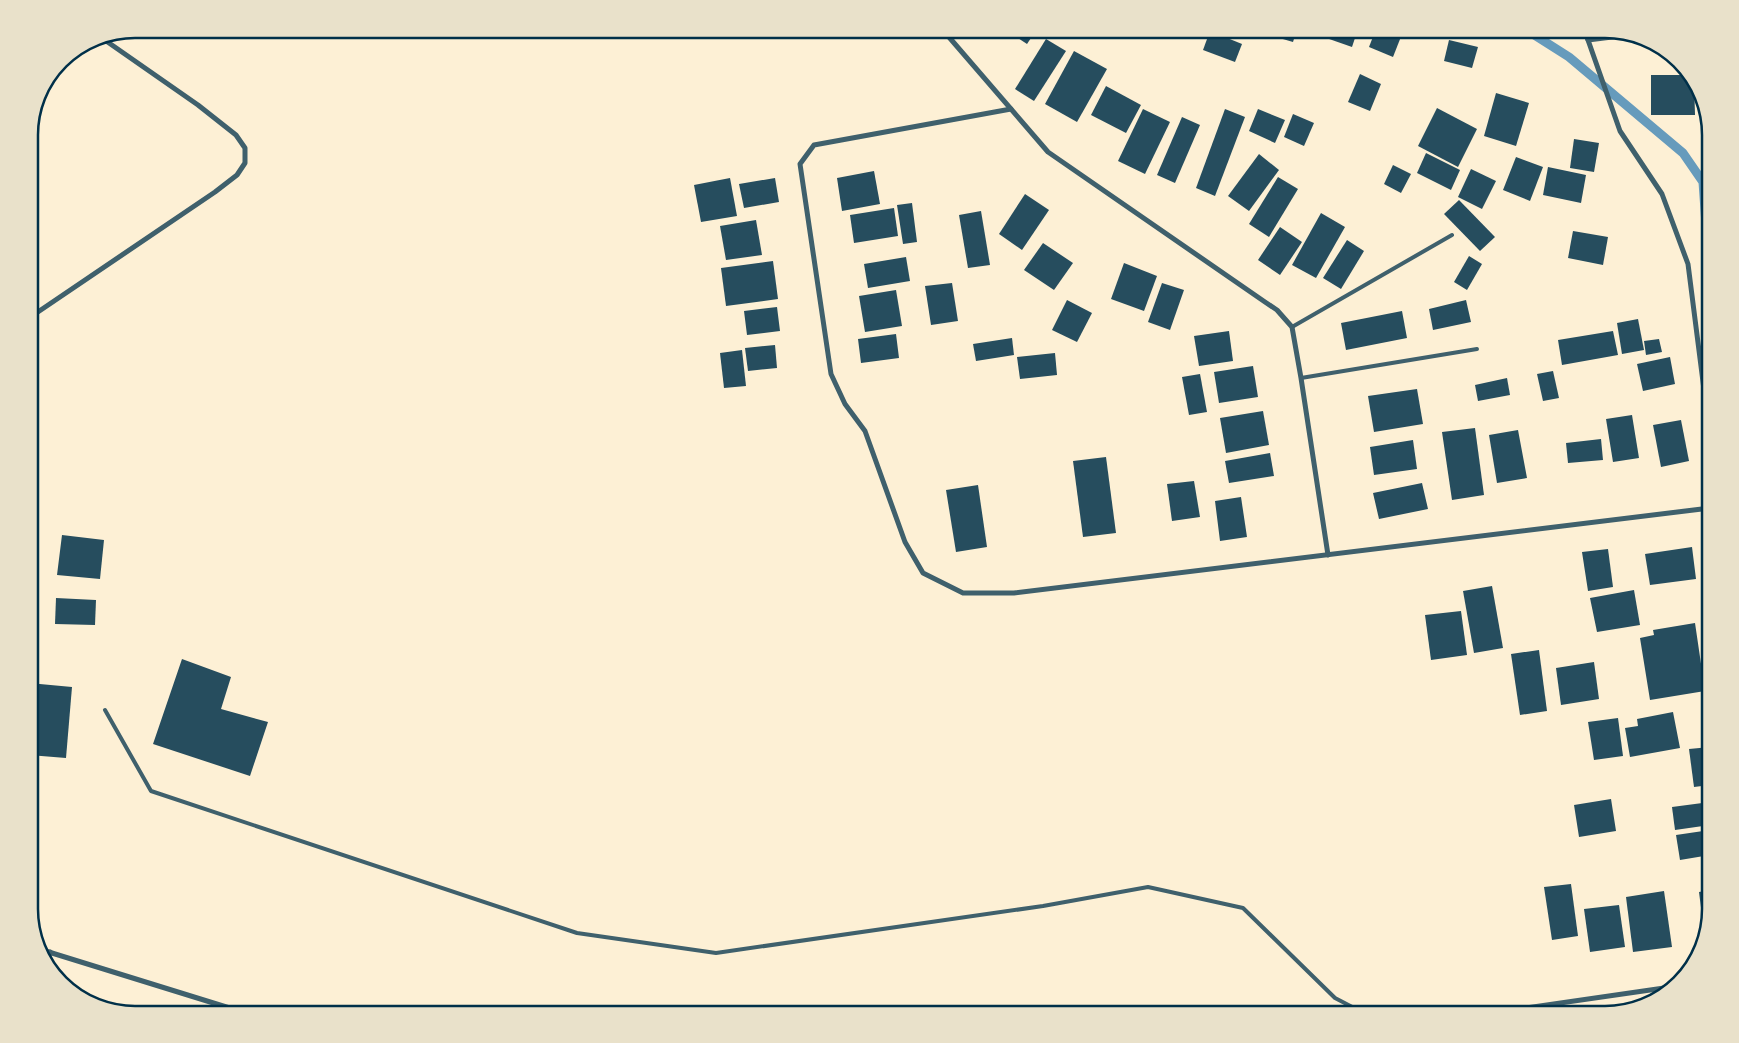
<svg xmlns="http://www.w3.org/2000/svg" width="1739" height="1043" viewBox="0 0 1739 1043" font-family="Lato,sans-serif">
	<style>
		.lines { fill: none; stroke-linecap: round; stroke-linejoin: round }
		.stream { stroke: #669bbc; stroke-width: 9 }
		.building { fill: #264d5e }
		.service { stroke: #3f606c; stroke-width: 4 }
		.minor { stroke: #3f606c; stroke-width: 5 }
		.rim { fill: none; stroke: #003049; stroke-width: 2.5 }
	</style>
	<rect width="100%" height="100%" fill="#fdf0d5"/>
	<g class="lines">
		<polyline class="stream" points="1525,29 1569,57 1683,153 1703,182 1710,282"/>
	</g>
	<g class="building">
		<polygon points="1004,29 1037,29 1027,44"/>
		<polygon points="1208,29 1243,29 1240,39"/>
		<polygon points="1255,29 1297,29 1293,42 1255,31"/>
		<polygon points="1314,29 1358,29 1352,47 1312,33"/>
		<polygon points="1376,29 1404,29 1393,57 1369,47"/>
		<polygon points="1210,31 1242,44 1235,62 1203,50"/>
		<polygon points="1046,39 1066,51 1034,101 1015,89"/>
		<polygon points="1449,40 1478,47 1472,68 1444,61"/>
		<polygon points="1074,51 1107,69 1077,122 1045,104"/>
		<polygon points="1360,74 1381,84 1370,111 1348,102"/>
		<polygon points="1651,75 1689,75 1694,80 1695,115 1651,115"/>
		<polygon points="1106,86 1141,105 1126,133 1091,115"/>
		<polygon points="1496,93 1529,103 1516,146 1484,136"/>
		<polygon points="1437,108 1477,129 1458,167 1418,146"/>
		<polygon points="1143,109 1170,122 1145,174 1118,161"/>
		<polygon points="1225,109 1245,117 1215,196 1196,188"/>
		<polygon points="1258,109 1285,120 1275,143 1249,131"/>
		<polygon points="1293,114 1314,123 1304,146 1284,137"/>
		<polygon points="1182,117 1200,125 1175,183 1157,175"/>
		<polygon points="1574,139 1599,143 1594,172 1570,168"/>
		<polygon points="1426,153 1460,170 1451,190 1417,173"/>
		<polygon points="1259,154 1279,170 1249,211 1228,196"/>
		<polygon points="1516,157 1543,167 1530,201 1503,190"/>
		<polygon points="1393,165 1411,174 1401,193 1384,184"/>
		<polygon points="1548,167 1586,175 1581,203 1543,195"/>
		<polygon points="1471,169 1496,181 1482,209 1458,197"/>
		<polygon points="874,171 880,204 842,211 837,178"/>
		<polygon points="1278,177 1298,189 1269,237 1249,224"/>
		<polygon points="730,178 737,216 701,222 694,185"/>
		<polygon points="775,178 779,202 744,208 739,184"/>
		<polygon points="1025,194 1049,210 1022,250 999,234"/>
		<polygon points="1459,200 1495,237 1480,251 1444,214"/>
		<polygon points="912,203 917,242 903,244 897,205"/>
		<polygon points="894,208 898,236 854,243 850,215"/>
		<polygon points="981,211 990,265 968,268 959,215"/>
		<polygon points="1321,213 1345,227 1316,278 1292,265"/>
		<polygon points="756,220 762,255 726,260 720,226"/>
		<polygon points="1280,227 1302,242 1280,275 1258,260"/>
		<polygon points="1573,231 1608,237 1603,265 1568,258"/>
		<polygon points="1347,240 1364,251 1341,289 1323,278"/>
		<polygon points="1043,243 1073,263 1054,290 1024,270"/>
		<polygon points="1469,256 1482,264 1467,290 1454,282"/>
		<polygon points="906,257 910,281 868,288 864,264"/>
		<polygon points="773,261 778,299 726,306 721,268"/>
		<polygon points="1124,263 1157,276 1144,311 1111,299"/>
		<polygon points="952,283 958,321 931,325 925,286"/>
		<polygon points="1162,283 1184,290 1170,330 1148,322"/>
		<polygon points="896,290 902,326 865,332 859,296"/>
		<polygon points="1067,300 1092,313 1077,342 1052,330"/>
		<polygon points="1466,300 1471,322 1433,330 1429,309"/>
		<polygon points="777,307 780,331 747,335 744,311"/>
		<polygon points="1402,311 1407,338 1346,350 1341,323"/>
		<polygon points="1638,319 1644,350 1622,354 1617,323"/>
		<polygon points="1229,331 1233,361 1199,366 1194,336"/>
		<polygon points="1613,331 1618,355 1562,365 1558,340"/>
		<polygon points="896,334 899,358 861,363 858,339"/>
		<polygon points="1012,338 1014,355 976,361 973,344"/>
		<polygon points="1659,339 1662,352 1646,355 1644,341"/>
		<polygon points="775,345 777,368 748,371 745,348"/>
		<polygon points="742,350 746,386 724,388 720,353"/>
		<polygon points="1055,353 1057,375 1020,379 1017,357"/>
		<polygon points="1670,357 1675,384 1643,391 1637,364"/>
		<polygon points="1253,366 1258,397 1219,403 1214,372"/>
		<polygon points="1553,371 1559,398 1543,401 1537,374"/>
		<polygon points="1200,374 1207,412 1189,415 1182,377"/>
		<polygon points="1507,378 1510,395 1478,401 1475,385"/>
		<polygon points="1417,389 1423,424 1374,432 1368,396"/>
		<polygon points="1263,411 1269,445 1226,453 1220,418"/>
		<polygon points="1632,415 1639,458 1613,462 1606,419"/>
		<polygon points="1681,420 1689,461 1661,467 1653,425"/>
		<polygon points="1475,428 1484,495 1452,500 1442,432"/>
		<polygon points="1518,430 1527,478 1497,483 1489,435"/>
		<polygon points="1601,439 1603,460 1568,463 1566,443"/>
		<polygon points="1413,440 1417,469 1374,475 1370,447"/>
		<polygon points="1270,453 1274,476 1229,483 1225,461"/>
		<polygon points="1106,457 1116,533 1083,537 1073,461"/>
		<polygon points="1194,481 1200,517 1172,521 1167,484"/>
		<polygon points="1422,483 1428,509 1379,519 1373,493"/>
		<polygon points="978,485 987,547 956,552 946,490"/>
		<polygon points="1241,497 1247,537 1220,541 1215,501"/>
		<polygon points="62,535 104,540 100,579 57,575"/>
		<polygon points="1692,547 1696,579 1650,585 1645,554"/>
		<polygon points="1608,549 1613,587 1588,591 1582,552"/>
		<polygon points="1492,586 1503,648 1474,653 1463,591"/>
		<polygon points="1634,590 1640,625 1597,632 1590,598"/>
		<polygon points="56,598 96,600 95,625 55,624"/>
		<polygon points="1461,611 1467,655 1431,660 1425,615"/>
		<polygon points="1695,623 1705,691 1650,700 1640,638 1654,635 1653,630"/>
		<polygon points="1539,650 1547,711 1520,715 1511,654"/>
		<polygon points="182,659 231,677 221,709 268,722 250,776 153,744"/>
		<polygon points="1594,662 1599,699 1561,705 1556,668"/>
		<polygon points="29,683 72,687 66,758 29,755"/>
		<polygon points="1673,712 1680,748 1630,757 1625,728 1638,726 1637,719"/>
		<polygon points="1618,718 1623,756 1594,760 1588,722"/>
		<polygon points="1710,747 1710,785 1694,787 1689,749"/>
		<polygon points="1611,799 1616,831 1579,837 1574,805"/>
		<polygon points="1710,802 1710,825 1675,830 1672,807"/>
		<polygon points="1710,830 1710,855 1680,860 1676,835"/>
		<polygon points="1571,884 1578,936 1552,940 1544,887"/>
		<polygon points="1710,890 1710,909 1704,931 1699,892"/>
		<polygon points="1664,891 1672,947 1633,952 1626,897"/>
		<polygon points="1619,905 1625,947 1590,952 1584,909"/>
	</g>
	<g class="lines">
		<g class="service">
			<polyline points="1292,327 1452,235"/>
			<polyline points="1301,378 1477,349"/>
			<polyline points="105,710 151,791 577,933 716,953 1043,906 1148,887 1243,908 1335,998 1360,1011 1374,1014"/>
		</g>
		<g class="minor">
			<polyline points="942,29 1048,152 1265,302 1277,310 1292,327 1301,378 1328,555"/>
			<polyline points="1580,29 1588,39"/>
			<polyline points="1588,29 1588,40 1620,131 1662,194 1688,264 1710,437"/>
			<polyline points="1588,40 1628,35"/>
			<polyline points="1011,109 814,145 800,164 831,374 845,404 865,431 905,542 923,573 963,593 1014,593 1710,508"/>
			<polyline points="29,318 215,192 237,175 245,163 245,148 236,135 198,105 99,36"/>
			<polyline points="39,949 249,1014"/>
			<polyline points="46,965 50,952"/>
			<polyline points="1484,1014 1671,987"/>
		</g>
	</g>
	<path d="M0 0H1739V1043H0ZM135 38H1605A97 97 0 0 1 1702 135V909A97 97 0 0 1 1605 1006H135A97 97 0 0 1 38 909V135A97 97 0 0 1 135 38Z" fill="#e9e1ca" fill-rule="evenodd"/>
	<path class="rim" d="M135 38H1605A97 97 0 0 1 1702 135V909A97 97 0 0 1 1605 1006H135A97 97 0 0 1 38 909V135A97 97 0 0 1 135 38Z"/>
</svg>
